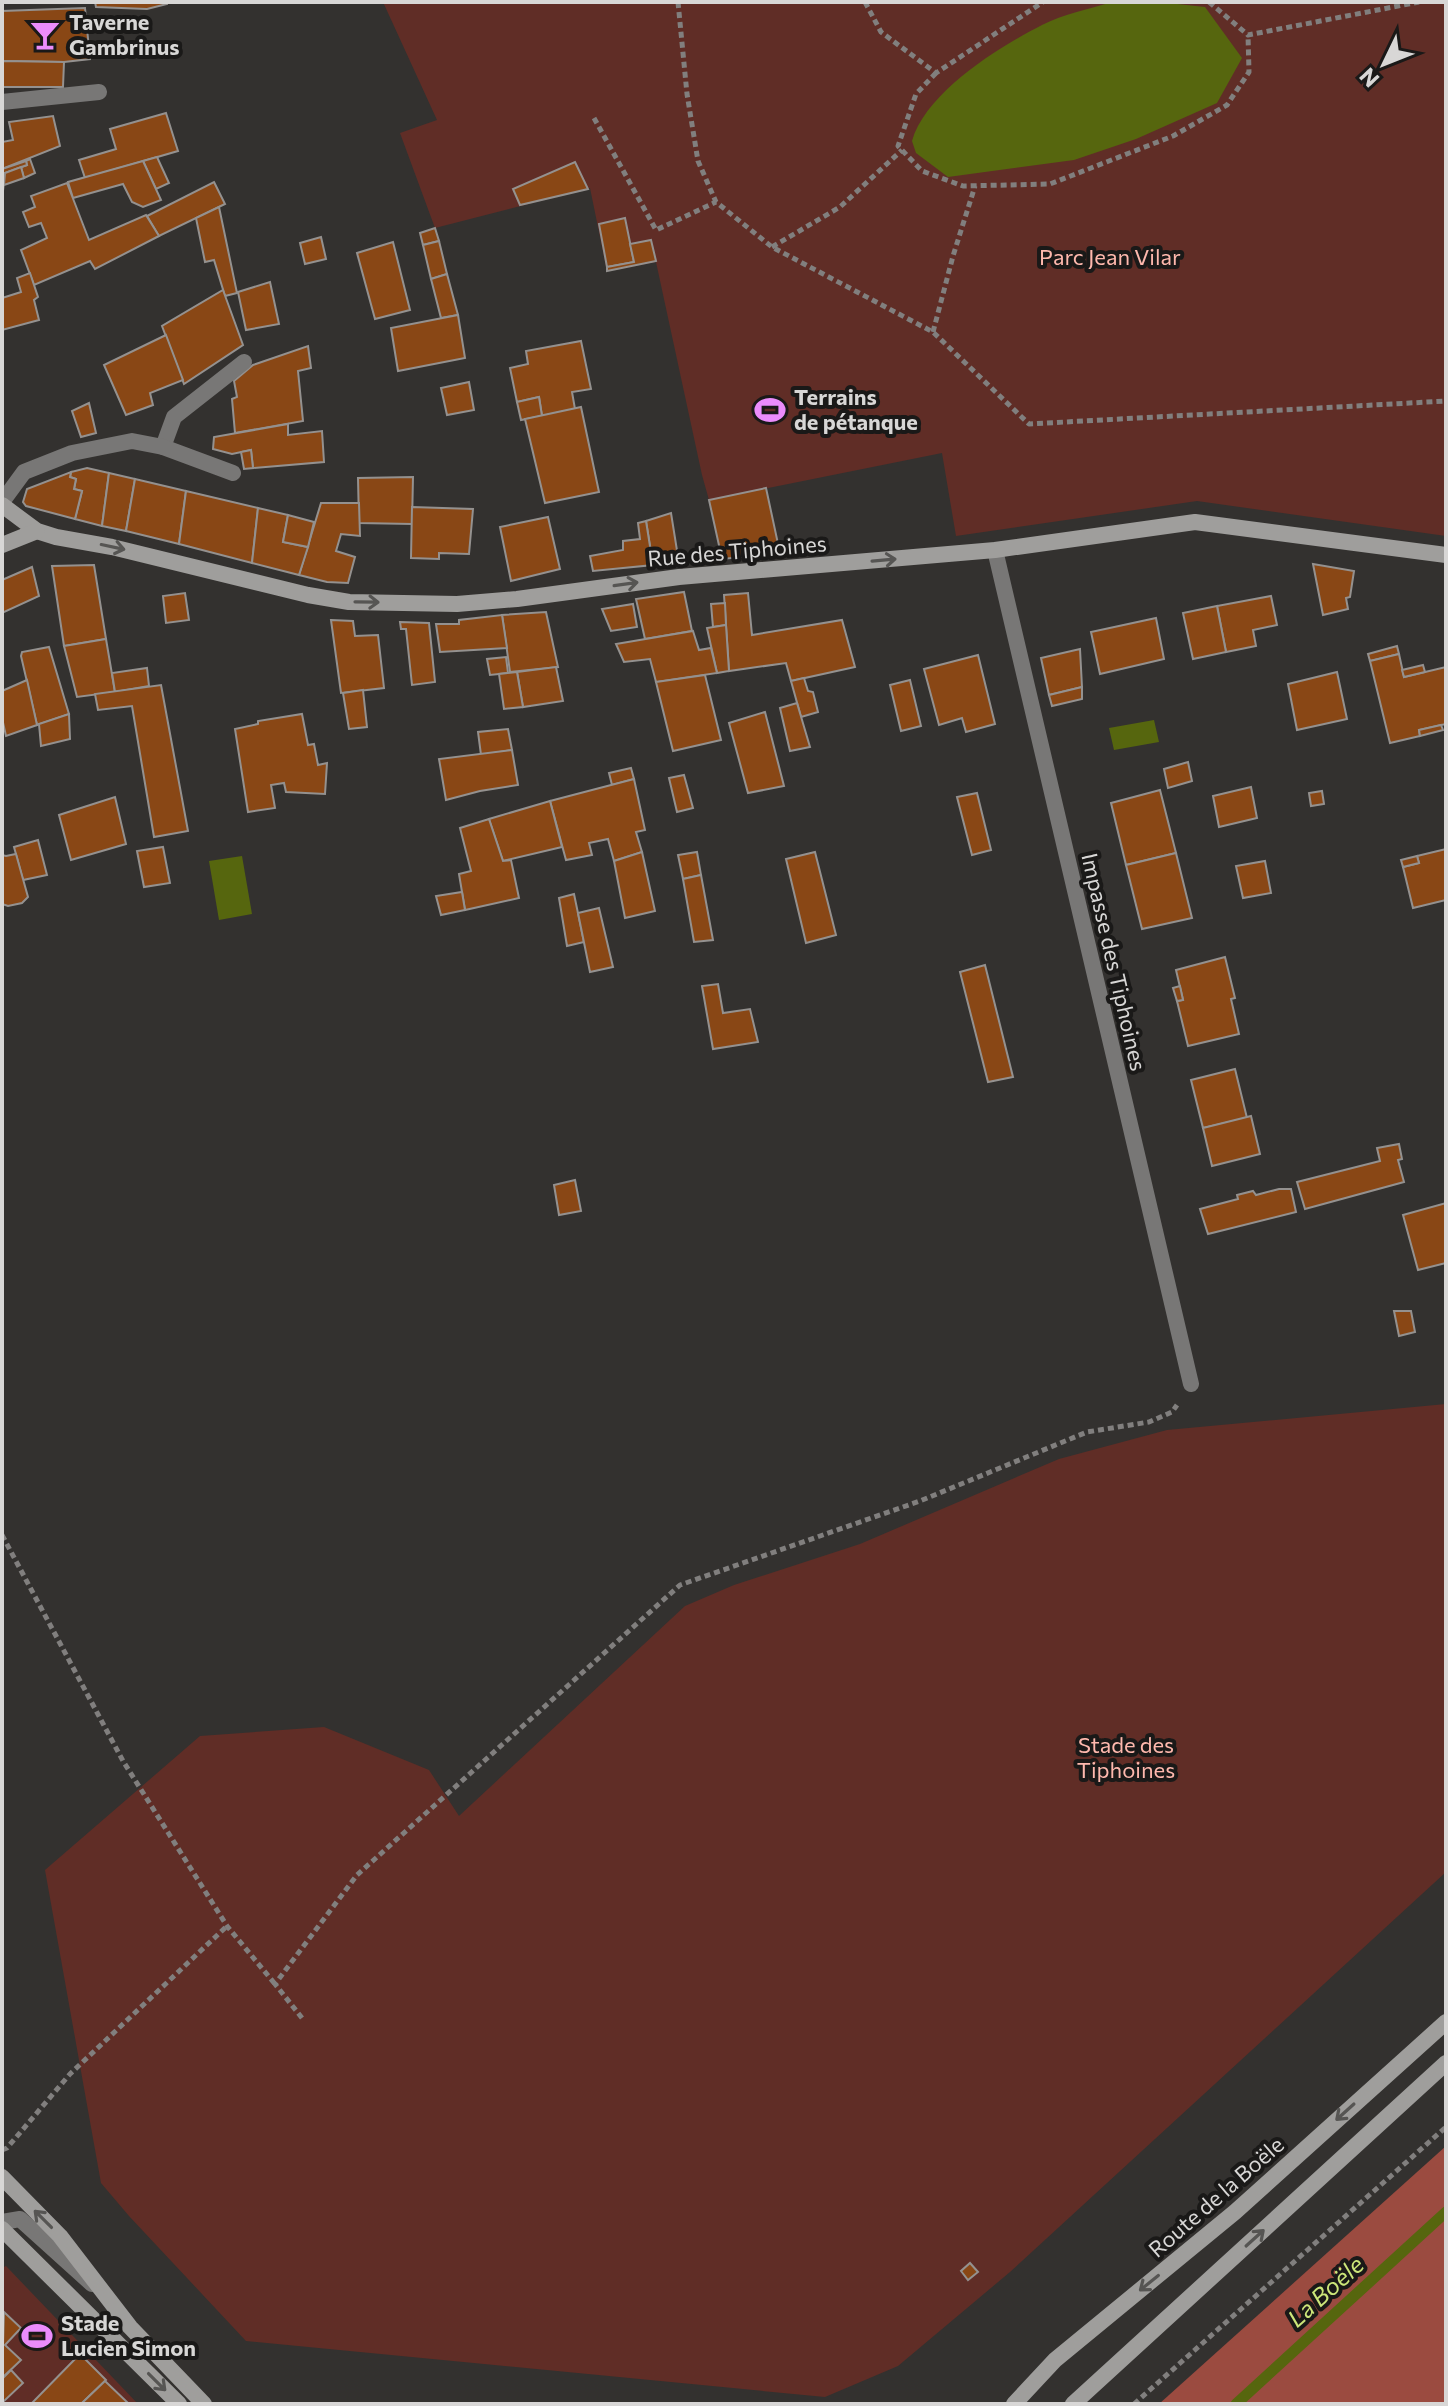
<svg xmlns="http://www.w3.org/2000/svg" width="1448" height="2406" viewBox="0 0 1448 2406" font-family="Commissioner,sans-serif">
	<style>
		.green { fill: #602d26 }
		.forest { fill: #9b4b40 }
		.water { fill: #56660e }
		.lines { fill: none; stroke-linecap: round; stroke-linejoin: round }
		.stream { stroke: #56660e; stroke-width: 11 }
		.building { fill: #894715; stroke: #94918f; stroke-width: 2 }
		.path { stroke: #817f7e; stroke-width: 5; stroke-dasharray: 6 4; stroke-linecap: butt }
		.lane { stroke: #787776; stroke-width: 16 }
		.street { stroke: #787776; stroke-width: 16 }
		.secondary { stroke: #9f9e9c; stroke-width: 16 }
		.oneway { stroke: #565553 }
		.labels { text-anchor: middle; stroke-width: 8; stroke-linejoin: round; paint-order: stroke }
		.poi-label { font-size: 22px; font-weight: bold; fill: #d8d7d6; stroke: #1a1918; text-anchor: start }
		.park-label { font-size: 22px; fill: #feb8ad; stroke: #1a1918 }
		.street-label { font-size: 22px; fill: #d8d7d6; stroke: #1a1918 }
		.water-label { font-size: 24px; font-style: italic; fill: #cce679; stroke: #1a1918 }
	</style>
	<rect width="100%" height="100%" fill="#33312f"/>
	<g class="green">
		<polygon points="383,2 1446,2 1446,536 1197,501 956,536 942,453 709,500 702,475 656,262 607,271 590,188 435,228 400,133 437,120"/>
		<polygon points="1446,1404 1446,1872 1010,2272 898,2366 825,2397 246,2341 129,2216 101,2183 45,1870 200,1736 324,1727 429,1770 459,1816 685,1606 734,1585 860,1544 1059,1459 1167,1430"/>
		<polygon points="6,2266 138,2404 2,2404 2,2268"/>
	</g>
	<polygon class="forest" points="1446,2146 1446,2404 1159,2404"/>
	<g class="water">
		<path d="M 1112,2 L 1159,2 L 1205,7 L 1242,58 L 1217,103 L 1136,139 L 1074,160 L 948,177 L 916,153 L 912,141 C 926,92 999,47 1042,25 C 1063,14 1090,9 1112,2 Z"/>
		<polygon points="1154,720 1159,742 1114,750 1109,728"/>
		<polygon points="242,856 252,914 219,920 209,861"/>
	</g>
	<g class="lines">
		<polyline class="stream" points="1236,2404 1446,2212"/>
	</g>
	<g class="building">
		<polygon points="95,2 167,2 167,4 147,9 96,7"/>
		<polygon points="85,8 90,59 64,62 2,61 2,11"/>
		<polygon points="2,61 64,62 63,87 2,87"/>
		<polygon points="166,113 178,151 85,178 79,160 116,149 110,129"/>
		<polygon points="53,116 60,146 2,169 2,142 13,140 9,122"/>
		<polygon points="157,157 169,183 156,189 143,161"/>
		<polygon points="30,159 35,173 24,178 21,167 27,165 26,161"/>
		<polygon points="26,161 27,165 5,173 2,200 2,169"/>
		<polygon points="143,161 161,200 143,207 132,202 123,184 73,198 68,182"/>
		<polygon points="575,162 588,189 520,205 513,189"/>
		<polygon points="21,167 24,178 4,185 5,173"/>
		<polygon points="214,182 225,204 159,236 147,216"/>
		<polygon points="67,183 89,240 146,215 159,236 95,269 90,261 34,285 21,250 47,238 41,223 29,227 23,212 35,207 31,196"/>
		<polygon points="219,207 237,293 225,296 214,260 205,262 196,218"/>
		<polygon points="625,218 634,262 607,267 599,224"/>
		<polygon points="435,228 439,241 423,245 420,233"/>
		<polygon points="321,237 326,259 305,264 300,243"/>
		<polygon points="651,240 656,261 607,271 607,267 634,262 630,244"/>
		<polygon points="439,241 447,274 431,279 423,245"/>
		<polygon points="393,242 410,310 375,319 357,253"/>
		<polygon points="30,273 38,297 34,300 39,320 2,330 2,298 21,292 17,278"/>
		<polygon points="447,274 458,315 441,318 431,279"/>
		<polygon points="270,282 279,324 246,330 238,292"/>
		<polygon points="223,290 243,345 184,384 162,326"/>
		<polygon points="458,315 465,358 398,371 391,328"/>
		<polygon points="166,335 183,380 150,393 153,405 126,415 104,365"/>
		<polygon points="581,341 591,389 572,392 575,409 542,416 539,397 517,402 510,368 528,364 526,351"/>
		<polygon points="308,346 311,368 298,371 303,421 235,433 232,399 237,397 234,381 253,365"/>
		<polygon points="469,382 474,410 447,415 441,388"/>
		<polygon points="539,397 542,416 521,420 517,402"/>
		<polygon points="89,403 96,433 81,437 72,411"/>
		<polygon points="581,407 599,492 545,503 525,419"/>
		<polygon points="288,424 288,435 322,431 324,462 253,468 251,450 232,454 213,449 214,437"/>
		<polygon points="251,450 253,468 244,469 241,452"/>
		<polygon points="87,468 109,473 102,526 75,519 82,491 74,489 76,479 70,477 71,472"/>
		<polygon points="71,472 70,477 76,479 74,489 82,491 75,519 26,506 23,502 27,489"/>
		<polygon points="109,473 135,479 126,531 102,526"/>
		<polygon points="413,477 412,524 359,523 358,478"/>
		<polygon points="135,479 186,491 179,544 126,531"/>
		<polygon points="766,488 780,553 722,559 709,500"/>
		<polygon points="186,491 258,508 252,563 179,544"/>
		<polygon points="321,503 359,503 360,536 341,534 336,551 355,557 348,583 327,582 299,575"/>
		<polygon points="412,507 473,509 469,554 439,553 439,559 411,558"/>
		<polygon points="258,508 288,515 283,542 308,547 299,575 252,563"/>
		<polygon points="671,513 679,563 653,565 646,521"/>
		<polygon points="288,515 314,522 308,547 283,542"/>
		<polygon points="548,517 560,569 511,581 500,527"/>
		<polygon points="646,521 653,565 593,571 590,556 623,550 623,541 640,539 638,523"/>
		<polygon points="1313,564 1354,571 1350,597 1346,598 1348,609 1323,615"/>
		<polygon points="94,565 106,639 64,646 52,566"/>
		<polygon points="32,567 39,596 2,613 2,580"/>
		<polygon points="684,592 692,631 645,639 636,599"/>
		<polygon points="185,593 189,620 166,623 163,596"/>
		<polygon points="748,593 752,635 842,620 855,667 791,681 786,663 729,671 724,595"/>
		<polygon points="1271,596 1277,625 1253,630 1256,646 1226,652 1217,606"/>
		<polygon points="725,603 726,625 713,627 711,604"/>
		<polygon points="633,604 637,627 611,631 602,609"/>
		<polygon points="1217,606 1226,652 1193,659 1183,613"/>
		<polygon points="546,612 558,667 510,672 502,615"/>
		<polygon points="502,615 507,648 440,652 436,624 459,624 459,620"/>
		<polygon points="1156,618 1164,659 1100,674 1091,632"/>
		<polygon points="331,620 353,621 355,636 378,635 384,688 341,693"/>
		<polygon points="400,622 429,623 435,682 412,685 406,629 401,629"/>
		<polygon points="726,625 729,671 717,673 707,628"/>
		<polygon points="693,631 699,650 711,648 717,673 656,682 650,659 624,662 616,644"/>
		<polygon points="106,639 115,692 77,697 64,646"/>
		<polygon points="1397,646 1399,654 1370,661 1368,654"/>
		<polygon points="49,647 69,714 37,725 21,656 22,652"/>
		<polygon points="1080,649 1082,687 1049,695 1041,658"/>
		<polygon points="1399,654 1404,677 1446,667 1446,724 1419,730 1420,736 1390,743 1370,661"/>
		<polygon points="978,655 995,724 966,732 962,718 939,725 924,669"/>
		<polygon points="506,657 508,673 490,675 487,659"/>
		<polygon points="1423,665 1425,672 1404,677 1402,670"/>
		<polygon points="556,667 563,701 523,707 517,672"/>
		<polygon points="147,668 149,686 115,692 112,673"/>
		<polygon points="517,672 523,707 504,709 499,674"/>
		<polygon points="1337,672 1347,719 1297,730 1288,684"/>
		<polygon points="705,675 721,740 673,751 656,682"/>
		<polygon points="804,678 808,691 813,692 818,712 801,717 791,681"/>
		<polygon points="27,680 37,725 6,736 2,718 2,691"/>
		<polygon points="910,680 921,726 901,731 890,685"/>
		<polygon points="161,685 188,831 154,837 132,706 98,710 95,694"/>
		<polygon points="1082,687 1082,699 1052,706 1049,695"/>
		<polygon points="363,690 367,727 349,729 343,693"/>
		<polygon points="797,703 810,747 790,751 780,708"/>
		<polygon points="765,712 784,786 748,793 729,723"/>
		<polygon points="69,714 70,739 41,746 39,724"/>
		<polygon points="302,714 308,745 314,744 318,765 327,763 325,794 286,792 284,783 271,785 275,808 248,812 235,729 258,724 258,721"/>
		<polygon points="1441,725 1443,730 1420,736 1419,730"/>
		<polygon points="508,729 512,750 481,755 478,732"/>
		<polygon points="512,750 518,785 480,791 446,800 439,759"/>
		<polygon points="1188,762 1192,781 1168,788 1164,769"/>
		<polygon points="631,768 634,779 612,785 609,773"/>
		<polygon points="684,775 693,808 677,812 669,778"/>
		<polygon points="634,779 645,830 636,832 642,852 614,861 608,839 589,843 592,855 566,860 550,801"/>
		<polygon points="1251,787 1257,818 1219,827 1213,796"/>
		<polygon points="1160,790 1176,853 1126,865 1111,803"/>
		<polygon points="1322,791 1324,804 1311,806 1309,793"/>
		<polygon points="977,793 991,850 972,855 957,797"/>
		<polygon points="115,797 126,844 71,860 59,815"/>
		<polygon points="550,801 562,847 503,861 489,819"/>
		<polygon points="489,819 503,861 511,860 519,898 465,910 459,874 471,871 460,828"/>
		<polygon points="38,840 47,875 23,880 14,847"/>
		<polygon points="163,847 170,883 144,887 137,851"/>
		<polygon points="1446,849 1446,900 1413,908 1403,867 1419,863 1417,856"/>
		<polygon points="642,852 655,911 625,918 614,861"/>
		<polygon points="697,852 701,875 683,879 678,855"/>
		<polygon points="815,852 836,935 806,943 786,859"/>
		<polygon points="1176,853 1192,918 1142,929 1126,865"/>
		<polygon points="16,854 28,897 22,903 8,906 2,904 2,855 6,856"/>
		<polygon points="1417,856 1419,863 1403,867 1401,860"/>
		<polygon points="1265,861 1271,893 1243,898 1236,866"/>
		<polygon points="701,875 713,940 694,942 683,879"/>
		<polygon points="462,892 465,910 441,915 436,896"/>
		<polygon points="574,894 584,942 567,946 559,898"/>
		<polygon points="599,908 613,967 590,972 578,913"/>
		<polygon points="1225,957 1235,998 1231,999 1239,1034 1188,1046 1177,1001 1183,1000 1176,970"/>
		<polygon points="985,965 1013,1077 988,1082 960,972"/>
		<polygon points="718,984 723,1013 750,1009 758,1042 713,1049 702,986"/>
		<polygon points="1180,986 1183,1000 1177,1001 1173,988"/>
		<polygon points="1235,1069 1247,1118 1203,1128 1191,1080"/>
		<polygon points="1251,1116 1260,1154 1212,1166 1203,1128"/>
		<polygon points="1399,1144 1402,1159 1398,1160 1404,1182 1305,1209 1297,1182 1380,1161 1377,1148"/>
		<polygon points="575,1180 581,1211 559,1215 554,1185"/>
		<polygon points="1279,1189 1291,1189 1296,1212 1208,1234 1200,1209 1238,1199 1237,1195 1253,1191 1256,1195"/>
		<polygon points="1446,1203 1446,1263 1418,1270 1403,1215"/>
		<polygon points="1394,1311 1411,1311 1415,1332 1399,1336"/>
		<polygon points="970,2263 978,2272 968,2280 961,2271"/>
		<polygon points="4,2312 21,2328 5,2345 21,2360 2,2378"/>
		<polygon points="80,2354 106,2380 81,2404 31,2404"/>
		<polygon points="11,2370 23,2383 2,2403 2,2379"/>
		<polygon points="105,2381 129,2404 81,2404"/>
	</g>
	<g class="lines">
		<g class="path">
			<polyline points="678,2 687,94 698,161 716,202 772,247 933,332 1029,424 1446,401"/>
			<polyline points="865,2 881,32 936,73 1043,2"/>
			<polyline points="1209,2 1248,35 1419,2"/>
			<polyline points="936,73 916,94 898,146 922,171 963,186 1050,184 1173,136 1227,105 1249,72 1248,35"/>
			<polyline points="594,118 656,230 716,202"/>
			<polyline points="772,247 840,207 902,150"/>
			<polyline points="933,332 953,256 975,186"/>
			<polyline points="2,1535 123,1761 227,1926 275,1984"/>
			<polyline points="302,2018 275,1984 357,1875 680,1585 920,1501 1087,1432 1149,1422 1172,1412 1177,1405"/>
			<polyline points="2,2150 7,2148 70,2074 227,1926"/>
			<polyline points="1134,2404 1446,2127"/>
		</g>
		<g class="lane">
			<polyline points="2,102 99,92"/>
			<polyline points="163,447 174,417 244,362"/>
			<polyline points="2,502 24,472 72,453 132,441 163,447 233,473"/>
			<polyline points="2,2222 20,2219 92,2284"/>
		</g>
		<polyline class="street" points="995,550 1191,1384"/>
		<g class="secondary">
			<polyline points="2,505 37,531 56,537 112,547 308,595 349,602 457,604 517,599 679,577 995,550 1195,522 1446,555"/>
			<polyline points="2,545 37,531"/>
			<polyline points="2,2177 60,2236 130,2327 204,2404"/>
			<polyline points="2,2229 179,2404"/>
			<polyline points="1014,2404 1055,2360 1235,2212 1446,2022"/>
			<polyline points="1073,2404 1446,2063"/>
		</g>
	</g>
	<defs><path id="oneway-shaft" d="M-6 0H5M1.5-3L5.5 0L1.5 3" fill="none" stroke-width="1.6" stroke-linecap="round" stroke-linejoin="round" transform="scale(2)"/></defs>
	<g class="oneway">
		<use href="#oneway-shaft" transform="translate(113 547) rotate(12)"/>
		<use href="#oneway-shaft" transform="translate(884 560) rotate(-5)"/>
		<use href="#oneway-shaft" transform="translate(626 584) rotate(-8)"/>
		<use href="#oneway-shaft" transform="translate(367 602) rotate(1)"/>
		<use href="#oneway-shaft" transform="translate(1345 2112) rotate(138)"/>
		<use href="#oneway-shaft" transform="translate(43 2219) rotate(-135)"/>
		<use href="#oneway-shaft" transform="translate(1255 2238) rotate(-42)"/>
		<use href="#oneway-shaft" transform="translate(1149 2283) rotate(141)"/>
		<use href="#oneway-shaft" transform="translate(157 2382) rotate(45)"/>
	</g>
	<defs>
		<g id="bar-bare" transform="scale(2.4)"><path d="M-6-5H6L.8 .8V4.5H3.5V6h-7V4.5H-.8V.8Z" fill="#eb8cfb" stroke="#1a1918" stroke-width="2.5" paint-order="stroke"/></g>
		<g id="stadium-bare" transform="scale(2.4)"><path d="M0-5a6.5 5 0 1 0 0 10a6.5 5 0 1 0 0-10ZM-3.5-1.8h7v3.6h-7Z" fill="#eb8cfb" stroke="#1a1918" stroke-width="2.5" paint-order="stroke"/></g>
	</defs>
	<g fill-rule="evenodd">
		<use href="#bar-bare" x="45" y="35"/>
		<use href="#stadium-bare" x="770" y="410"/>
		<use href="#stadium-bare" x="37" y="2336"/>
	</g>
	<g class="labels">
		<g class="poi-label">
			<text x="69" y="30">Taverne<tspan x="69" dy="25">Gambrinus</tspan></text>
			<text x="794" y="405">Terrains<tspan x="794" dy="25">de pétanque</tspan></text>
			<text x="61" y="2331">Stade<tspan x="61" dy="25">Lucien Simon</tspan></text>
		</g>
		<g class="park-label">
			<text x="1110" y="265">Parc Jean Vilar</text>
			<text x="1126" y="1753">Stade des<tspan x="1126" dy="25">Tiphoines</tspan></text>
		</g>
		<g class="street-label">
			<text transform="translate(737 551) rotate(-5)" y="8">Rue des Tiphoines</text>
			<text transform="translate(1114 962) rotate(77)" y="8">Impasse des Tiphoines</text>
			<text transform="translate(1216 2197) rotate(-41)" y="8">Route de la Boële</text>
		</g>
		<g class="water-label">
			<text transform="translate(1326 2292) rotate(-42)" y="8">La Boële</text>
		</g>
	</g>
	<rect width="1448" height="2406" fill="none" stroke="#d8d7d6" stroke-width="8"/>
	<g transform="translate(1384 64) rotate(227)" stroke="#1a1918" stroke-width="6" paint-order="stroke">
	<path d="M0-6L14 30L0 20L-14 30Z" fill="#d8d7d6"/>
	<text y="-12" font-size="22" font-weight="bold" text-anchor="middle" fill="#d8d7d6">N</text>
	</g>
</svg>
